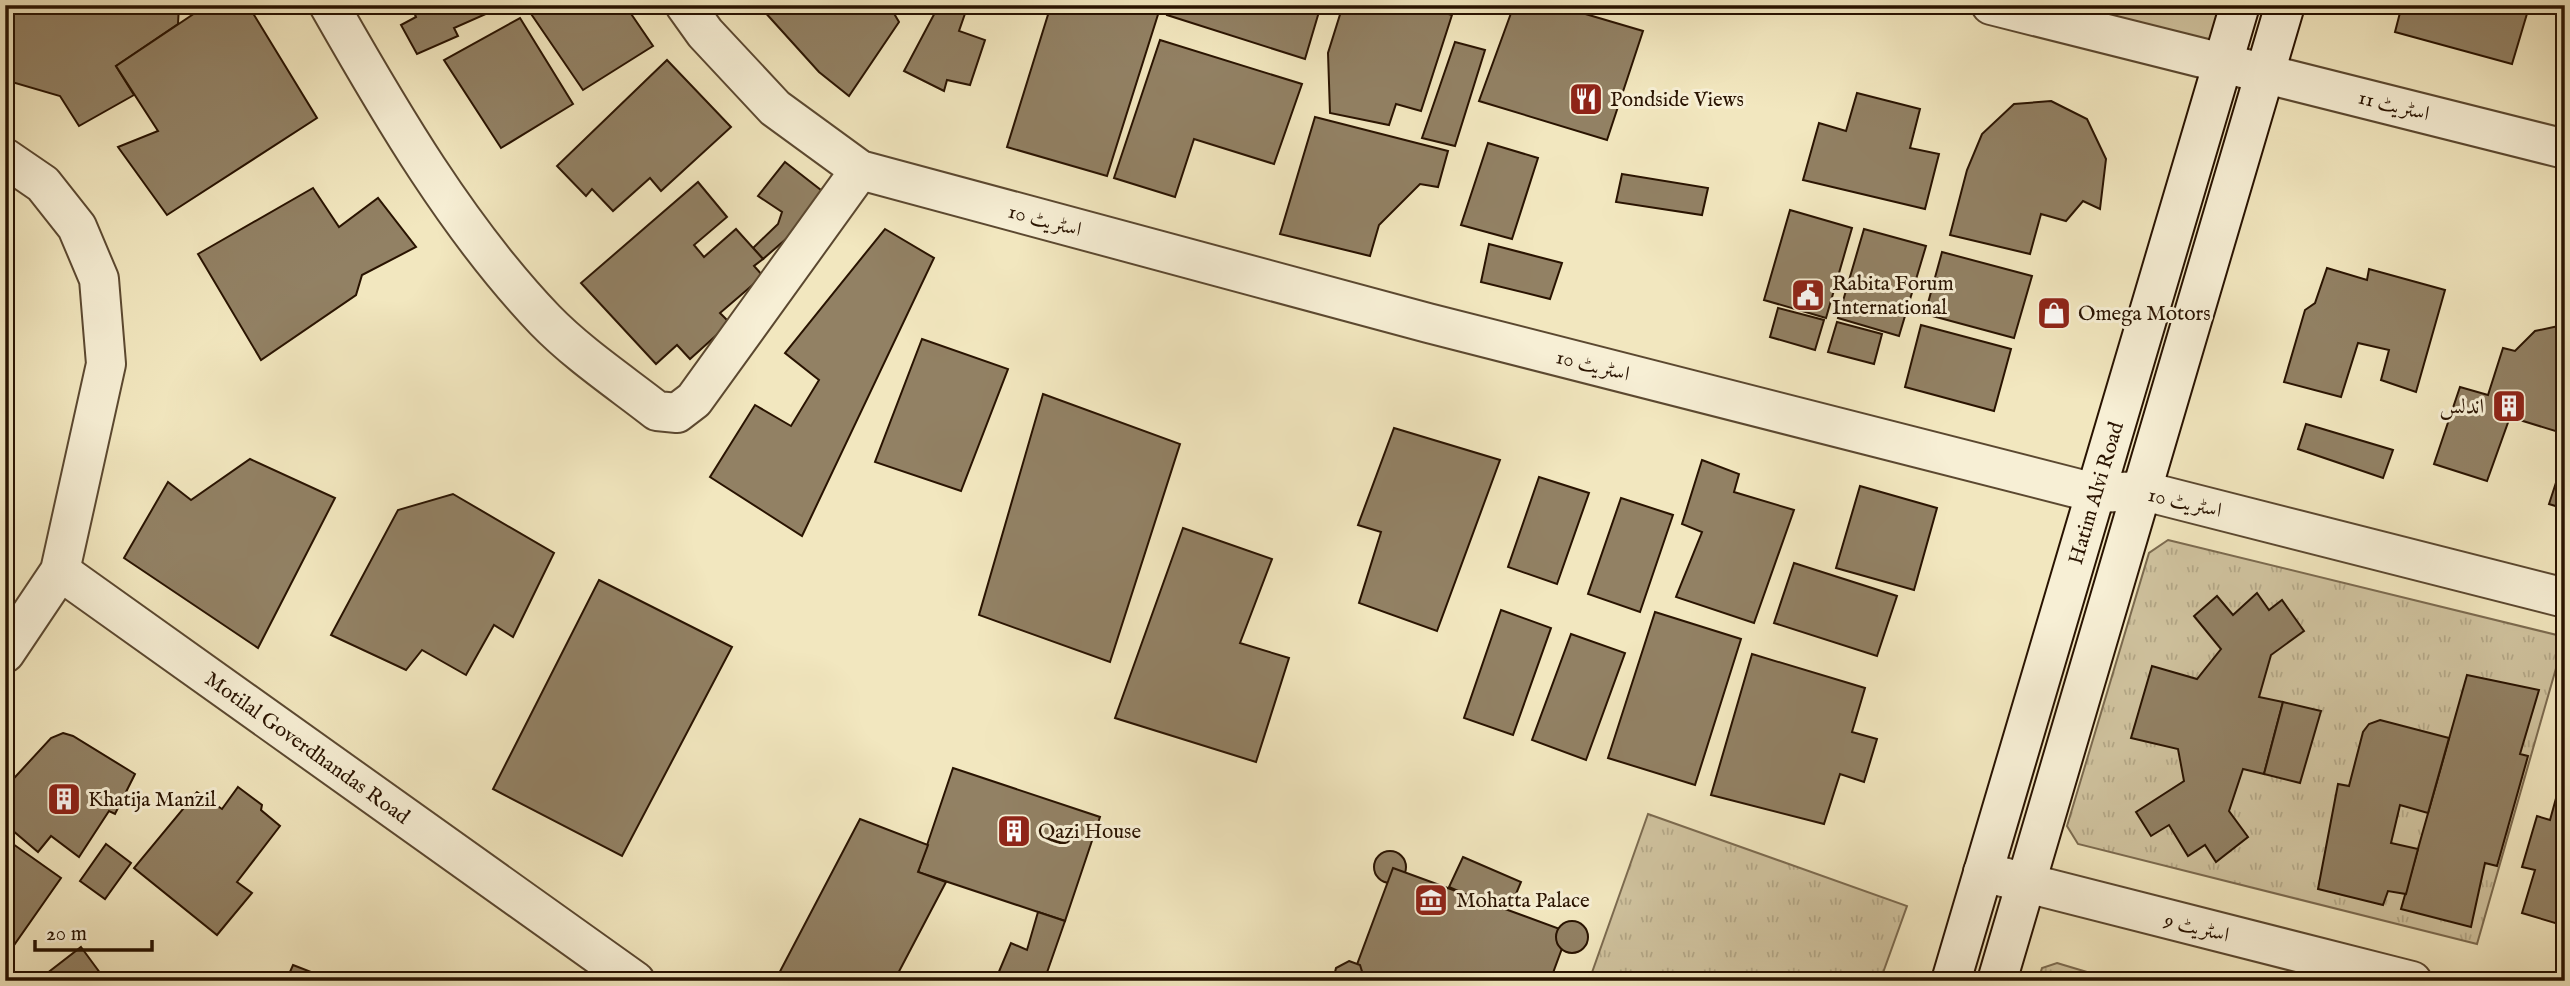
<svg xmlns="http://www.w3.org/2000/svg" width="2570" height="986" viewBox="0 0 2570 986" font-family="'IM FELL English',Amiri,serif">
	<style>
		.grass { fill: url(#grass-tufts); stroke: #7c6b50; stroke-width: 2 }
		.park { fill: #d0c39f; stroke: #7c6b50; stroke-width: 2 }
		.building { fill: #928164; stroke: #291301; stroke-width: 2 }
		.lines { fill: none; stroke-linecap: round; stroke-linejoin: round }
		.street-casing { stroke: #5b4830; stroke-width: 42 }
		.secondary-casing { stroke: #291301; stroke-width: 42 }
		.street { stroke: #f7efd5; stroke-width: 38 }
		.secondary { stroke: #f7efd5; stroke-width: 38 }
		.labels { text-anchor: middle; stroke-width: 6; stroke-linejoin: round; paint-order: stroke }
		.poi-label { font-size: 21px; fill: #291301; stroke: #f7efd5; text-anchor: start }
		.street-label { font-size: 21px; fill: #291301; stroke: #f7efd5 }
	</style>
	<defs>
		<pattern id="grass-tufts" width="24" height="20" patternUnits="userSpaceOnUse" patternTransform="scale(1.75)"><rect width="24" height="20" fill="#d0c39f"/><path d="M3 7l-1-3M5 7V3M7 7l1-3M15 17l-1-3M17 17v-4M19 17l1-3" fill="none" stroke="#b3a787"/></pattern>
	</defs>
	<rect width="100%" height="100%" fill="#f2e7bf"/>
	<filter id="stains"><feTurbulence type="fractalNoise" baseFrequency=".00286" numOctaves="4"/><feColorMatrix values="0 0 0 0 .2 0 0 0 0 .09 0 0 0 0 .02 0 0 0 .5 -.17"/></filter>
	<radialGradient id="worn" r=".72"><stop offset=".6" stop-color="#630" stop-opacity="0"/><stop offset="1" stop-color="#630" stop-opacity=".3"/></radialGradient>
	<g class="grass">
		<polygon points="2168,540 2565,637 2477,944 2078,844 2067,826 2149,553"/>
		<polygon points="1648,814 1907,906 1880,981 1589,981"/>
		<polygon points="2057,963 2117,981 2038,981 2042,968"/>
	</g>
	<polygon class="park" points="1991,5 2240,5 2223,62"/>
	<g class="building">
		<polygon points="5,5 179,5 178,24 116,66 134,95 79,126 60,96 5,80"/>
		<polygon points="207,5 248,5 317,118 167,215 118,147 158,131 116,66"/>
		<polygon points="411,5 503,5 504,6 454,28 458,36 417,54 401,25 416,17"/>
		<polygon points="525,5 625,5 653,46 583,90"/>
		<polygon points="772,5 889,5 899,22 849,96 819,72 763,10"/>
		<polygon points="939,5 968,5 959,31 985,40 970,85 947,80 944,91 904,71"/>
		<polygon points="1051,5 1161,5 1107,176 1007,147"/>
		<polygon points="1170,5 1321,5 1305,59 1167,15"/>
		<polygon points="1343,5 1417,5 1452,15 1421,111 1396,104 1389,125 1330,113 1328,53"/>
		<polygon points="1514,5 1555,5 1643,31 1607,140 1479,101"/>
		<polygon points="2402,5 2521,5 2529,7 2512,64 2395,32"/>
		<polygon points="520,18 573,104 501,148 444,60"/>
		<polygon points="1160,40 1302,84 1274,164 1194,139 1175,197 1114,178"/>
		<polygon points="1455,42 1485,50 1455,146 1422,138"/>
		<polygon points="667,60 731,127 661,191 650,178 613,211 592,189 586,196 557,166"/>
		<polygon points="1857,93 1920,109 1910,148 1939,154 1925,209 1803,180 1819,123 1846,131"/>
		<polygon points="2051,101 2087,119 2106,159 2100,209 2083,201 2066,221 2041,214 2030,254 1950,235 1967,170 1982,134 2014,104"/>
		<polygon points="1315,117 1448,151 1438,187 1420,184 1379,225 1370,256 1280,234"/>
		<polygon points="1488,143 1538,158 1512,239 1461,225"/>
		<polygon points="785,162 826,194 801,226 763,259 753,248 778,224 782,212 758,196"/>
		<polygon points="1622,174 1708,188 1702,215 1616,202"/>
		<polygon points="698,182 727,217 694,245 704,257 736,229 763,259 754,266 763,276 720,313 730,323 690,359 677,345 656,364 581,283"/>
		<polygon points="313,188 339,227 378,198 416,247 362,275 356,295 261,360 198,254"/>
		<polygon points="1790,210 1852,228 1826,318 1764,300"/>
		<polygon points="885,229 934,258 802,536 710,477 755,405 791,426 819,380 785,353"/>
		<polygon points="1864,229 1926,246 1899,336 1838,318"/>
		<polygon points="1489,244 1562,263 1550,299 1481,282"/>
		<polygon points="1942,252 2032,276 2014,338 1925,314"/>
		<polygon points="2327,268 2367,280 2369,269 2445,290 2416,392 2381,380 2389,350 2358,343 2341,397 2284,382 2305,310 2315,303"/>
		<polygon points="1778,308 1824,320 1815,350 1770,337"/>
		<polygon points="1837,322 1882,334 1874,364 1828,352"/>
		<polygon points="1921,325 2011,349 1994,411 1905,387"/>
		<polygon points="2563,325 2565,434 2510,417 2487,481 2434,464 2460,387 2488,395 2503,348 2515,351 2535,331"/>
		<polygon points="922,339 1008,369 961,491 875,462"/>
		<polygon points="1043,394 1180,444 1110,662 979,615"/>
		<polygon points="2306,424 2393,450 2383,478 2298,449"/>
		<polygon points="1394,428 1500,460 1437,631 1359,603 1381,532 1358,525"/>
		<polygon points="2565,455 2565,509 2549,504"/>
		<polygon points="250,459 335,498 258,648 124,558 168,482 191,500"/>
		<polygon points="1702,460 1739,474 1734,492 1794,510 1754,623 1676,597 1702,532 1682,524"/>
		<polygon points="1539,477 1589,493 1557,584 1508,567"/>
		<polygon points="1860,486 1937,508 1914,590 1836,568"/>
		<polygon points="453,494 554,553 513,637 494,625 466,675 422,650 406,670 331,635 398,510"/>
		<polygon points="1621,498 1673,515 1640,612 1588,594"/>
		<polygon points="1183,528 1272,559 1240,643 1289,658 1256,762 1115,718"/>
		<polygon points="1794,563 1897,596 1877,656 1774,623"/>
		<polygon points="599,580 732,647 622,856 493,789"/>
		<polygon points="2257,593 2269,610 2282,600 2304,631 2271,655 2259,697 2283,702 2264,774 2243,769 2229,811 2248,837 2216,862 2205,845 2188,856 2169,825 2151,836 2136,812 2184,781 2178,749 2131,738 2152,666 2197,679 2221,649 2194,616 2217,596 2233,615"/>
		<polygon points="1501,610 1551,628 1513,735 1464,718"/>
		<polygon points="1655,612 1741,639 1695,785 1608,758"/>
		<polygon points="1571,634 1625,653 1586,760 1532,740"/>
		<polygon points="1752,654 1865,688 1852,732 1877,739 1864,782 1840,774 1824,824 1711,795"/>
		<polygon points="2467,675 2539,690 2520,754 2528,756 2497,866 2485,863 2471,927 2401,909"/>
		<polygon points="2283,702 2321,711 2300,783 2264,774"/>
		<polygon points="2380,720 2449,738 2428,813 2400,805 2391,843 2418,849 2406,894 2388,891 2383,905 2318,889 2338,784 2349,786 2363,732 2369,724"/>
		<polygon points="63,733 73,736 135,774 115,814 109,811 79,857 51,836 38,852 5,824 5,788 51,738"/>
		<polygon points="953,768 1100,817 1065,921 918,872"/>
		<polygon points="2563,773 2565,774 2565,926 2522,913 2535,870 2522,867 2537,816 2550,820"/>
		<polygon points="238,787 262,805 261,810 280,826 237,882 252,893 217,935 134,868 197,792 222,809"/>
		<polygon points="860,819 928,845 918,872 946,882 894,981 775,981"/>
		<polygon points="13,844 61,878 5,958 5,856"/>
		<polygon points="106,844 131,863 105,899 80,881"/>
		<circle cx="1390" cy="867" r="16"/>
		<polygon points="1463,857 1521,882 1508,913 1449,887"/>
		<polygon points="1393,868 1568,932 1550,981 1360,981 1352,978"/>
		<polygon points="1038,912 1065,921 1044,981 995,981 1011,943 1027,950"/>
		<circle cx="1572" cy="937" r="16"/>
		<polygon points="81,947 106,981 37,981"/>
		<polygon points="1349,961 1360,965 1365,981 1333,981 1336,968"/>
		<polygon points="293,965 319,975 317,981 286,981"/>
	</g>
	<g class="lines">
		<g class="street-casing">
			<g id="street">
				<path d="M 329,5 C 391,114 458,229 545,320 C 578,354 620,382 657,411 L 677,413 L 694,400 L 860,170"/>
				<polyline points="685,5 705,33 775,108 860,170 1428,323 2095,493 2144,491 2565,598"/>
				<polyline points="1991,5 2565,149"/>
				<polyline points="5,158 43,184 77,227 99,279 106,364 60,571 5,653"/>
				<path id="s1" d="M 60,571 L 635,981"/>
				<polyline points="1983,872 2412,981"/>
			</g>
		</g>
		<g class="secondary-casing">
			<g id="secondary">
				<path id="s2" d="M 1951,981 L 2240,5"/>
				<polyline points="1997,981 2285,5"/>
			</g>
		</g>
		<use href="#street" class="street"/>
		<use href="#secondary" class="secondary"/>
	</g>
	<defs>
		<g id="restaurant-square" transform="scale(1.75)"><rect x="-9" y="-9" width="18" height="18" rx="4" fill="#8f2418" stroke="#f7efd5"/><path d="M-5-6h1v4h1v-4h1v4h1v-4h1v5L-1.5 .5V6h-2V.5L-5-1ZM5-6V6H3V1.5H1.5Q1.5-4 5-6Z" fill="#fff"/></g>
		<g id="civic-square" transform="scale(1.75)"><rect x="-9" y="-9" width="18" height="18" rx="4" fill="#8f2418" stroke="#f7efd5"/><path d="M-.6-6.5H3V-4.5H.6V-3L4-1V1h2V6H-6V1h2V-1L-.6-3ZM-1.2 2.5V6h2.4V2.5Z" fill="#fff"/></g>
		<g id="shop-square" transform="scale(1.75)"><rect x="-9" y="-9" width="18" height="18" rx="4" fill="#8f2418" stroke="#f7efd5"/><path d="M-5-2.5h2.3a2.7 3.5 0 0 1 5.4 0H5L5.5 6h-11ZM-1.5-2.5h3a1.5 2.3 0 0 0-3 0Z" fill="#fff"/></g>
		<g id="building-square" transform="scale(1.75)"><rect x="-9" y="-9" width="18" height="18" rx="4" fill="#8f2418" stroke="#f7efd5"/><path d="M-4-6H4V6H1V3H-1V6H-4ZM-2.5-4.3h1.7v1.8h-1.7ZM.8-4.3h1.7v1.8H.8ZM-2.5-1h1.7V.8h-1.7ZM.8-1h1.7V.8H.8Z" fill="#fff"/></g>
		<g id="museum-square" transform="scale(1.75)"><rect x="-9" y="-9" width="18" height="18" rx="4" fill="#8f2418" stroke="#f7efd5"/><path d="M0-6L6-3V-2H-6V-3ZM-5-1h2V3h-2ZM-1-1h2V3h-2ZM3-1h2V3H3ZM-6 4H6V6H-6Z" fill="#fff"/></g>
	</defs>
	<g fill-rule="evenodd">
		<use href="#restaurant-square" x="1586" y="99"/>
		<use href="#civic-square" x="1808" y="295"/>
		<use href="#shop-square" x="2054" y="313"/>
		<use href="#building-square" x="2509" y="406"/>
		<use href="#building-square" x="64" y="799"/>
		<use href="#building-square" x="1014" y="831"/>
		<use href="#museum-square" x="1431" y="900"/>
	</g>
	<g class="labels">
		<g class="poi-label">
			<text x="1610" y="106">Pondside Views</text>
			<text x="1832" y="290">Rabita Forum<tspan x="1832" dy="24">International</tspan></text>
			<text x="2078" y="320">Omega Motors</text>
			<text x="2484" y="413" text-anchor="end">اندلس</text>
			<text x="88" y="806">Khatija Manzil</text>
			<text x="1038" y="838">Qazi House</text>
			<text x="1456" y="907">Mohatta Palace</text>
		</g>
		<g class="street-label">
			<text transform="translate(2394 105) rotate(14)" y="7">اسٹریٹ 11</text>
			<text transform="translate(1045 220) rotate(15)" y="7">اسٹریٹ 10</text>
			<text transform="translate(1593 365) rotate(14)" y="7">اسٹریٹ 10</text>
			<text dy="7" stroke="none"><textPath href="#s2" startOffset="509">Hatim Alvi Road</textPath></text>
			<text transform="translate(2185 502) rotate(13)" y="7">اسٹریٹ 10</text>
			<text dy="7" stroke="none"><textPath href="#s1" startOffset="304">Motilal Goverdhandas Road</textPath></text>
			<text transform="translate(2197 927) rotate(14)" y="7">اسٹریٹ 9</text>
		</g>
	</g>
	<rect width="2570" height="986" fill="none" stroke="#f2e7bf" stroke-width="28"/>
	<rect x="7" y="7" width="2556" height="972" fill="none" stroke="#291301" stroke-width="3.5"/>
	<rect x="14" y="14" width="2542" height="958" fill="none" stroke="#291301" stroke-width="2"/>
	<path d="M35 940v10h117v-10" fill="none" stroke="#291301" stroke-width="3.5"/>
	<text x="46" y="940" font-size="21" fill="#291301" stroke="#f7efd5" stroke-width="5" paint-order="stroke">20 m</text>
	<rect width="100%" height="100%" filter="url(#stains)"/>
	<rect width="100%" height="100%" fill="url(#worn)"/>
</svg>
